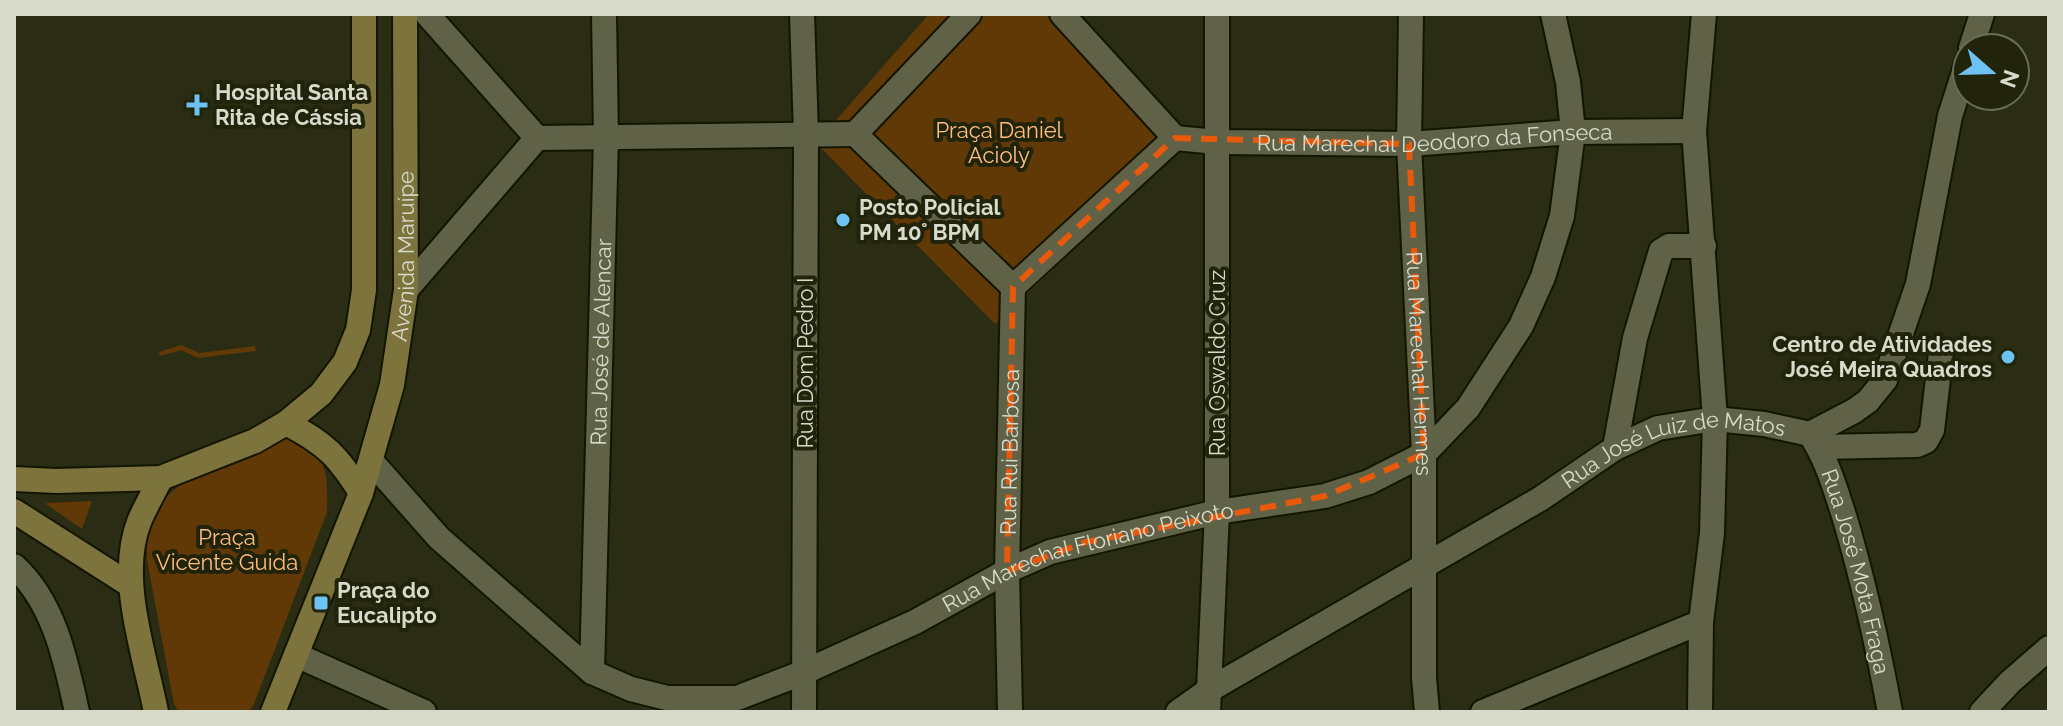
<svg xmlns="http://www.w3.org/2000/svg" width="2063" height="726" viewBox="0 0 2063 726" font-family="Raleway,sans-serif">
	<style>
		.green { fill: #613906 }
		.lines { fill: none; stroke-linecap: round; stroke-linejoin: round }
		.street-casing { stroke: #131500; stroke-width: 28 }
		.secondary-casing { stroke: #131500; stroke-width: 28 }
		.street { stroke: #5f6247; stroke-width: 24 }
		.secondary { stroke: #7c733d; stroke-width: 24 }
		.marked { fill: none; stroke: #e8590c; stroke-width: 6; stroke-dasharray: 16 10; stroke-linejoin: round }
		.poi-dot { fill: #6cc3f2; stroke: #21230a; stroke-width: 3 }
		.labels { text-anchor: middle; stroke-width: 8; stroke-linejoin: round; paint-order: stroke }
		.poi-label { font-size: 22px; font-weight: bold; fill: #d8dacb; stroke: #21230a; text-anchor: start }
		.park-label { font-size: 22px; fill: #ffbd7d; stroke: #21230a }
		.street-label { font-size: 22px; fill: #d8dacb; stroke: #21230a }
	</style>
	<rect width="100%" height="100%" fill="#2a2d14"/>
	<g class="green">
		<polygon points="929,14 1070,14 1188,143 995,324 816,143"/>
		<polygon points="181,345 199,353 255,346 256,351 198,358 181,350 160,356 159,352"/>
		<path d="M 283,438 C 328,446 328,473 327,512 L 254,704 L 249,712 L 179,712 L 174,704 L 147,560 L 147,525 L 159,504 L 185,480 Z"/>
		<polygon points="92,501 82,529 46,504 47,503"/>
	</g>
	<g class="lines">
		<g class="street-casing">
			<g id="street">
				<polyline points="427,14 537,138 855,134"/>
				<polyline points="802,14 806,134 804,712"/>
				<polyline points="969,14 855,134 1013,287 1175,138 1062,14"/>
				<path id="s1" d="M 1411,14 L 1409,144 L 1424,454 L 1424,678 L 1427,712"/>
				<polyline points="1971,48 1982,14"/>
				<path id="s2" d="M 1175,138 L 1217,142 L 1409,144 L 1573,132 L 1694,131"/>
				<polyline points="406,290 537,138"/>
				<path id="s3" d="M 1810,434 C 1827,459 1836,491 1845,519 C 1864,583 1878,647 1890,712"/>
				<polyline points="1819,447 1917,445 1926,441 1932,430 1941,353"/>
				<polyline points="1615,448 1635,338 1661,251 1669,246 1704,246"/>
				<path id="s4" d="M 371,461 L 439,538 L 592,672 L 631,689 L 667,698 L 737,698 L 802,673 L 915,622 L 1007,571 L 1050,552 L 1217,512 L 1325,496 L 1369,482 L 1424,454 L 1468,408 L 1521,326 L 1543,277 L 1562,216 L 1573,132 L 1568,82 L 1553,14"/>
				<path d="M 14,566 C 54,602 66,661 77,712"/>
				<polyline points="296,655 424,712"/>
				<path id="s5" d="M 592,672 L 606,138 L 604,14"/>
				<path id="s6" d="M 1010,712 L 1007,571 L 1013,287"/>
				<path id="s7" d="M 1178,712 L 1209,690 L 1540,499 L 1615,448 L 1658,428 L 1715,419 L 1764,424 L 1810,434 L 1854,411 L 1868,401 L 1885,380 L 1918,284 L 1950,116 L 1967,63"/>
				<polyline points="1208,712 1217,512 1217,14"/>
				<polyline points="1483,712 1701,622"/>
				<polyline points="1700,712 1701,622 1712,533 1715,419 1694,131 1704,14"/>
				<polyline points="1982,712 2010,682 2049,648"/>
			</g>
		</g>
		<g class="secondary-casing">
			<g id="secondary">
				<path d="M 286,423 C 325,443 338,456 361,493"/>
				<polyline points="14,479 56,481 161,478 255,441 286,423 321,394 345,362 358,330 364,290 364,14"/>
				<polyline points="14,511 130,585"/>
				<path d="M 156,712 C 145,655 117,578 139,522 C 145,507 154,492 161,478"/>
				<path id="s8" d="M 273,712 L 361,493 L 392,385 L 406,290 L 405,14"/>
			</g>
		</g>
		<use href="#street" class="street"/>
		<use href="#secondary" class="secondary"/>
	</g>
	<path class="marked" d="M 1175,138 L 1409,144 L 1424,454 L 1325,496 L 1086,542 L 1007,571 L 1013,287 Z"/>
	<g class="poi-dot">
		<path d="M193 93h8v8h8v8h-8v8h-8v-8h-8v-8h8z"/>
		<circle cx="843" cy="220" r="8"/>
		<circle cx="2008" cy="357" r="8"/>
		<rect x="313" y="595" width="16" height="16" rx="4"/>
	</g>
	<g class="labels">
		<g class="poi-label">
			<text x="215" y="100">Hospital Santa<tspan x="215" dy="25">Rita de Cássia</tspan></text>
			<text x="859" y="215">Posto Policial<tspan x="859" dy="25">PM 10˚ BPM</tspan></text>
			<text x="1992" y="352" text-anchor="end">Centro de Atividades<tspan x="1992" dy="25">José Meira Quadros</tspan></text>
			<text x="337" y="598">Praça do<tspan x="337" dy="25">Eucalipto</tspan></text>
		</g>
		<g class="park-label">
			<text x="999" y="138">Praça Daniel<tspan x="999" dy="25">Acioly</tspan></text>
			<text x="227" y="545">Praça<tspan x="227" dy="25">Vicente Guida</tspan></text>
		</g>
		<g class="street-label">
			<text dy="8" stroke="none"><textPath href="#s2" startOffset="260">Rua Marechal Deodoro da Fonseca</textPath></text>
			<text dy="8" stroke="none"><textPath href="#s8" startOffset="478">Avenida Maruípe</textPath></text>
			<text dy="8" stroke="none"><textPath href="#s5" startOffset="330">Rua José de Alencar</textPath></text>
			<text transform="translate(805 363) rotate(-90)" y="8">Rua Dom Pedro I</text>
			<text transform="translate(1217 363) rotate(-90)" y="8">Rua Oswaldo Cruz</text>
			<text dy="8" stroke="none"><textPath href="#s1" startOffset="350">Rua Marechal Hermes</textPath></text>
			<text dy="8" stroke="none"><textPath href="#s6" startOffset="260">Rua Rui Barbosa</textPath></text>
			<text dy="8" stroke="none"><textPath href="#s7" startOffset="568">Rua José Luiz de Matos</textPath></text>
			<text dy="8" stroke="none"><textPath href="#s4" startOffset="836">Rua Marechal Floriano Peixoto</textPath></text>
			<text dy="8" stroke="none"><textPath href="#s3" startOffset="146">Rua José Mota Fraga</textPath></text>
		</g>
	</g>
	<rect width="2063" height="726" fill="none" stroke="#d8dacb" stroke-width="32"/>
	<g transform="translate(1991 72) rotate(110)"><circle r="38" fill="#21230a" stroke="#6a6c57" stroke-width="2"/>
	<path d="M0-6L14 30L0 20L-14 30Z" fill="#6cc3f2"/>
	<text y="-12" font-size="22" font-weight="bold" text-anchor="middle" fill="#d8dacb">N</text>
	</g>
</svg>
